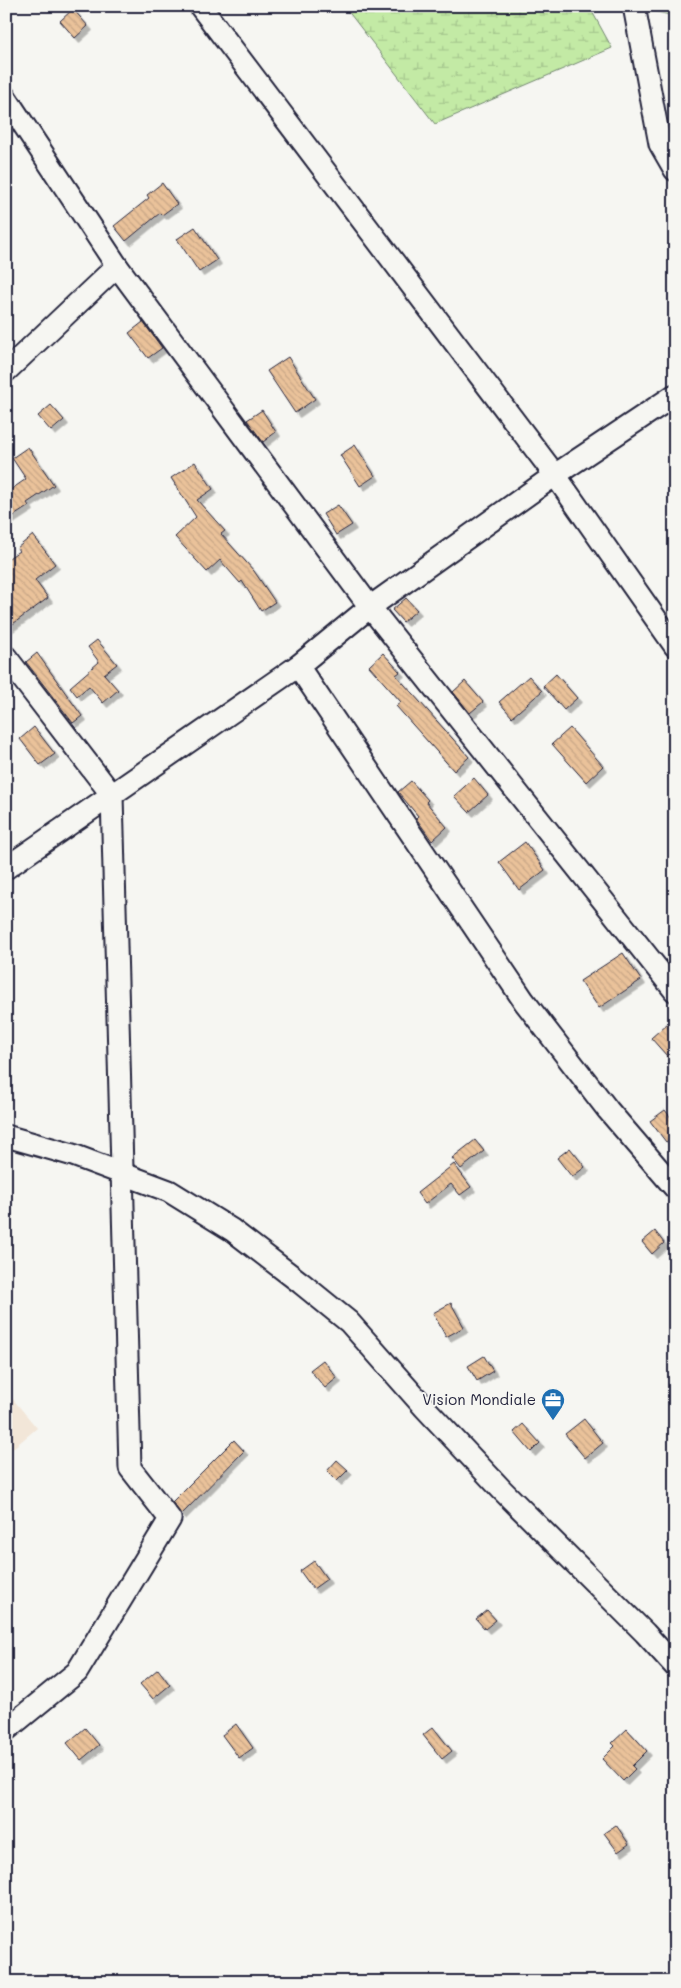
<svg xmlns="http://www.w3.org/2000/svg" width="681" height="1988" viewBox="0 0 681 1988" font-family="Mali,sans-serif">
	<style>
		.built { fill: #f2e6d8 }
		.wetland { fill: url(#wetland-marsh); stroke: #728670 }
		.building { fill: url(#building-back-hatch); stroke: #22223b; filter: url(#shadow) }
		.lines { fill: none; stroke-linecap: round; stroke-linejoin: round }
		.minor-casing { stroke: #22223b; stroke-width: 25 }
		.minor { stroke: #f6f6f2; stroke-width: 21 }
		.labels { text-anchor: middle; stroke-width: 4; stroke-linejoin: round; paint-order: stroke }
		.poi-label { font-size: 15px; fill: #22223b; stroke: #f6f6f2; text-anchor: end }
	</style>
	<defs>
		<pattern id="wetland-marsh" width="20" height="14" patternUnits="userSpaceOnUse" patternTransform="scale(1.25)"><rect width="20" height="14" fill="#c3eaa5"/><path d="M1 5h8M5 5V1M11 12h8M15 12V8" fill="none" stroke="#a7c88f"/></pattern>
		<pattern id="building-back-hatch" width="6" height="6" patternUnits="userSpaceOnUse" patternTransform="scale(1.25)"><rect width="6" height="6" fill="#eac29a"/><path d="M-1 5l2 2M0 0l6 6M5-1l2 2" fill="none" stroke="#c8a686"/></pattern>
		<filter id="shadow"><feDropShadow dx="4.5" dy="4.5" stdDeviation="0" flood-color="#0004"/></filter>
	</defs>
	<rect width="100%" height="100%" fill="#f6f6f2"/>
	<filter id="ink" filterUnits="userSpaceOnUse"><feTurbulence type="fractalNoise" baseFrequency=".02" numOctaves="2"/><feDisplacementMap in="SourceGraphic" scale="10" xChannelSelector="R" yChannelSelector="G"/><feConvolveMatrix kernelMatrix="1 2 1 2 8 2 1 2 1" color-interpolation-filters="sRGB"/></filter>
	<g filter="url(#ink)">
		<polygon class="built" points="6,1391 37,1428 6,1454"/>
		<g class="wetland">
			<polygon points="344,6 589,6 612,48 435,124"/>
			<polygon points="635,6 675,6 675,16 634,7"/>
		</g>
		<g class="building">
			<polygon points="73,9 88,26 75,38 60,21"/>
			<polygon points="162,183 177,204 162,215 160,213 126,241 114,226 149,198 147,195"/>
			<polygon points="195,227 217,260 199,272 177,239"/>
			<polygon points="143,322 162,348 148,358 129,333"/>
			<polygon points="288,357 315,399 295,413 267,371"/>
			<polygon points="51,405 64,420 51,431 38,416"/>
			<polygon points="262,410 276,432 263,442 247,420"/>
			<polygon points="355,445 375,476 360,486 340,455"/>
			<polygon points="28,447 54,485 27,503 29,506 6,521 6,493 26,479 12,458"/>
			<polygon points="195,462 213,489 197,500 225,531 221,534 254,571 275,602 261,611 242,581 240,583 220,560 207,572 175,537 196,517 171,478"/>
			<polygon points="338,505 352,525 336,535 323,514"/>
			<polygon points="33,535 55,564 35,580 48,598 6,629 6,560 19,551 17,548"/>
			<polygon points="406,598 417,610 403,622 392,610"/>
			<polygon points="97,640 117,664 104,674 118,690 103,703 89,686 77,696 70,687 99,662 88,647"/>
			<polygon points="37,653 82,716 73,723 26,662"/>
			<polygon points="383,653 400,672 396,675 469,757 454,771 396,706 401,702 369,666"/>
			<polygon points="556,674 577,698 564,710 543,686"/>
			<polygon points="529,676 542,691 512,717 499,702"/>
			<polygon points="465,681 483,702 470,713 453,692"/>
			<polygon points="34,727 55,754 40,765 20,739"/>
			<polygon points="570,728 603,766 586,782 552,744"/>
			<polygon points="474,778 488,795 469,812 454,796"/>
			<polygon points="411,781 428,800 426,802 447,827 432,841 416,818 418,816 398,792"/>
			<polygon points="525,842 545,870 519,890 499,862"/>
			<polygon points="623,953 641,980 599,1008 580,981"/>
			<polygon points="668,1023 675,1030 675,1065 651,1038"/>
			<polygon points="665,1110 675,1123 675,1136 666,1142 650,1121"/>
			<polygon points="475,1140 484,1151 461,1169 452,1158"/>
			<polygon points="570,1148 585,1167 572,1177 557,1158"/>
			<polygon points="454,1164 471,1187 460,1195 451,1184 425,1204 417,1193"/>
			<polygon points="655,1231 664,1243 652,1254 642,1242"/>
			<polygon points="451,1303 464,1327 446,1337 433,1313"/>
			<polygon points="484,1356 493,1371 477,1381 468,1366"/>
			<polygon points="323,1360 337,1378 325,1388 310,1370"/>
			<polygon points="584,1419 603,1443 585,1458 565,1434"/>
			<polygon points="523,1424 540,1443 531,1452 514,1432"/>
			<polygon points="234,1440 244,1451 181,1515 172,1502"/>
			<polygon points="337,1460 348,1470 337,1481 327,1471"/>
			<polygon points="314,1561 327,1579 313,1589 300,1571"/>
			<polygon points="487,1610 496,1620 485,1629 476,1619"/>
			<polygon points="158,1669 170,1685 153,1699 140,1684"/>
			<polygon points="236,1724 253,1748 239,1758 222,1735"/>
			<polygon points="433,1727 452,1751 442,1759 423,1735"/>
			<polygon points="85,1728 99,1745 81,1760 67,1743"/>
			<polygon points="627,1729 647,1751 632,1766 635,1769 623,1781 602,1759 615,1746 612,1743"/>
			<polygon points="616,1825 629,1844 618,1852 604,1833"/>
		</g>
		<g class="lines">
			<g class="minor-casing">
				<g id="minor">
					<polyline points="200,6 555,475 675,646"/>
					<polyline points="634,6 660,144 675,170"/>
					<polyline points="6,98 117,266 370,607 675,991"/>
					<polyline points="6,371 117,266"/>
					<polyline points="6,657 112,795 130,1468 170,1519 77,1672 6,1730"/>
					<polyline points="298,666 524,1001 608,1110 675,1188"/>
					<polyline points="6,868 298,666 370,607 555,475 675,395"/>
					<polyline points="6,1136 73,1155 169,1191 232,1230 301,1283 349,1322 425,1408 502,1490 645,1633 675,1666"/>
				</g>
			</g>
			<use href="#minor" class="minor"/>
		</g>
	</g>
	<defs>
		<g id="office-pin" transform="scale(1.25)"><path d="M0 17L-7.5 6A9.5 9.5 0 1 1 7.5 6Z" fill="#1f6fb2" stroke="#f6f6f2"/><path d="M-6-3h4V-5.5h4V-3h4V5H-6ZM-1-4.5V-3h2v-1.5ZM-6 0V1H6V0Z" fill="#fff"/></g>
	</defs>
	<g fill-rule="evenodd">
		<use href="#office-pin" x="553" y="1400"/>
	</g>
	<g class="labels">
		<g class="poi-label">
			<text x="536" y="1405">Vision Mondiale</text>
		</g>
	</g>
	<rect width="681" height="1988" fill="none" stroke="#f6f6f2" stroke-width="25"/>
	<rect x="12" y="12" width="656" height="1963" fill="none" stroke="#22223b" stroke-width="2" filter="url(#ink)"/>
</svg>
